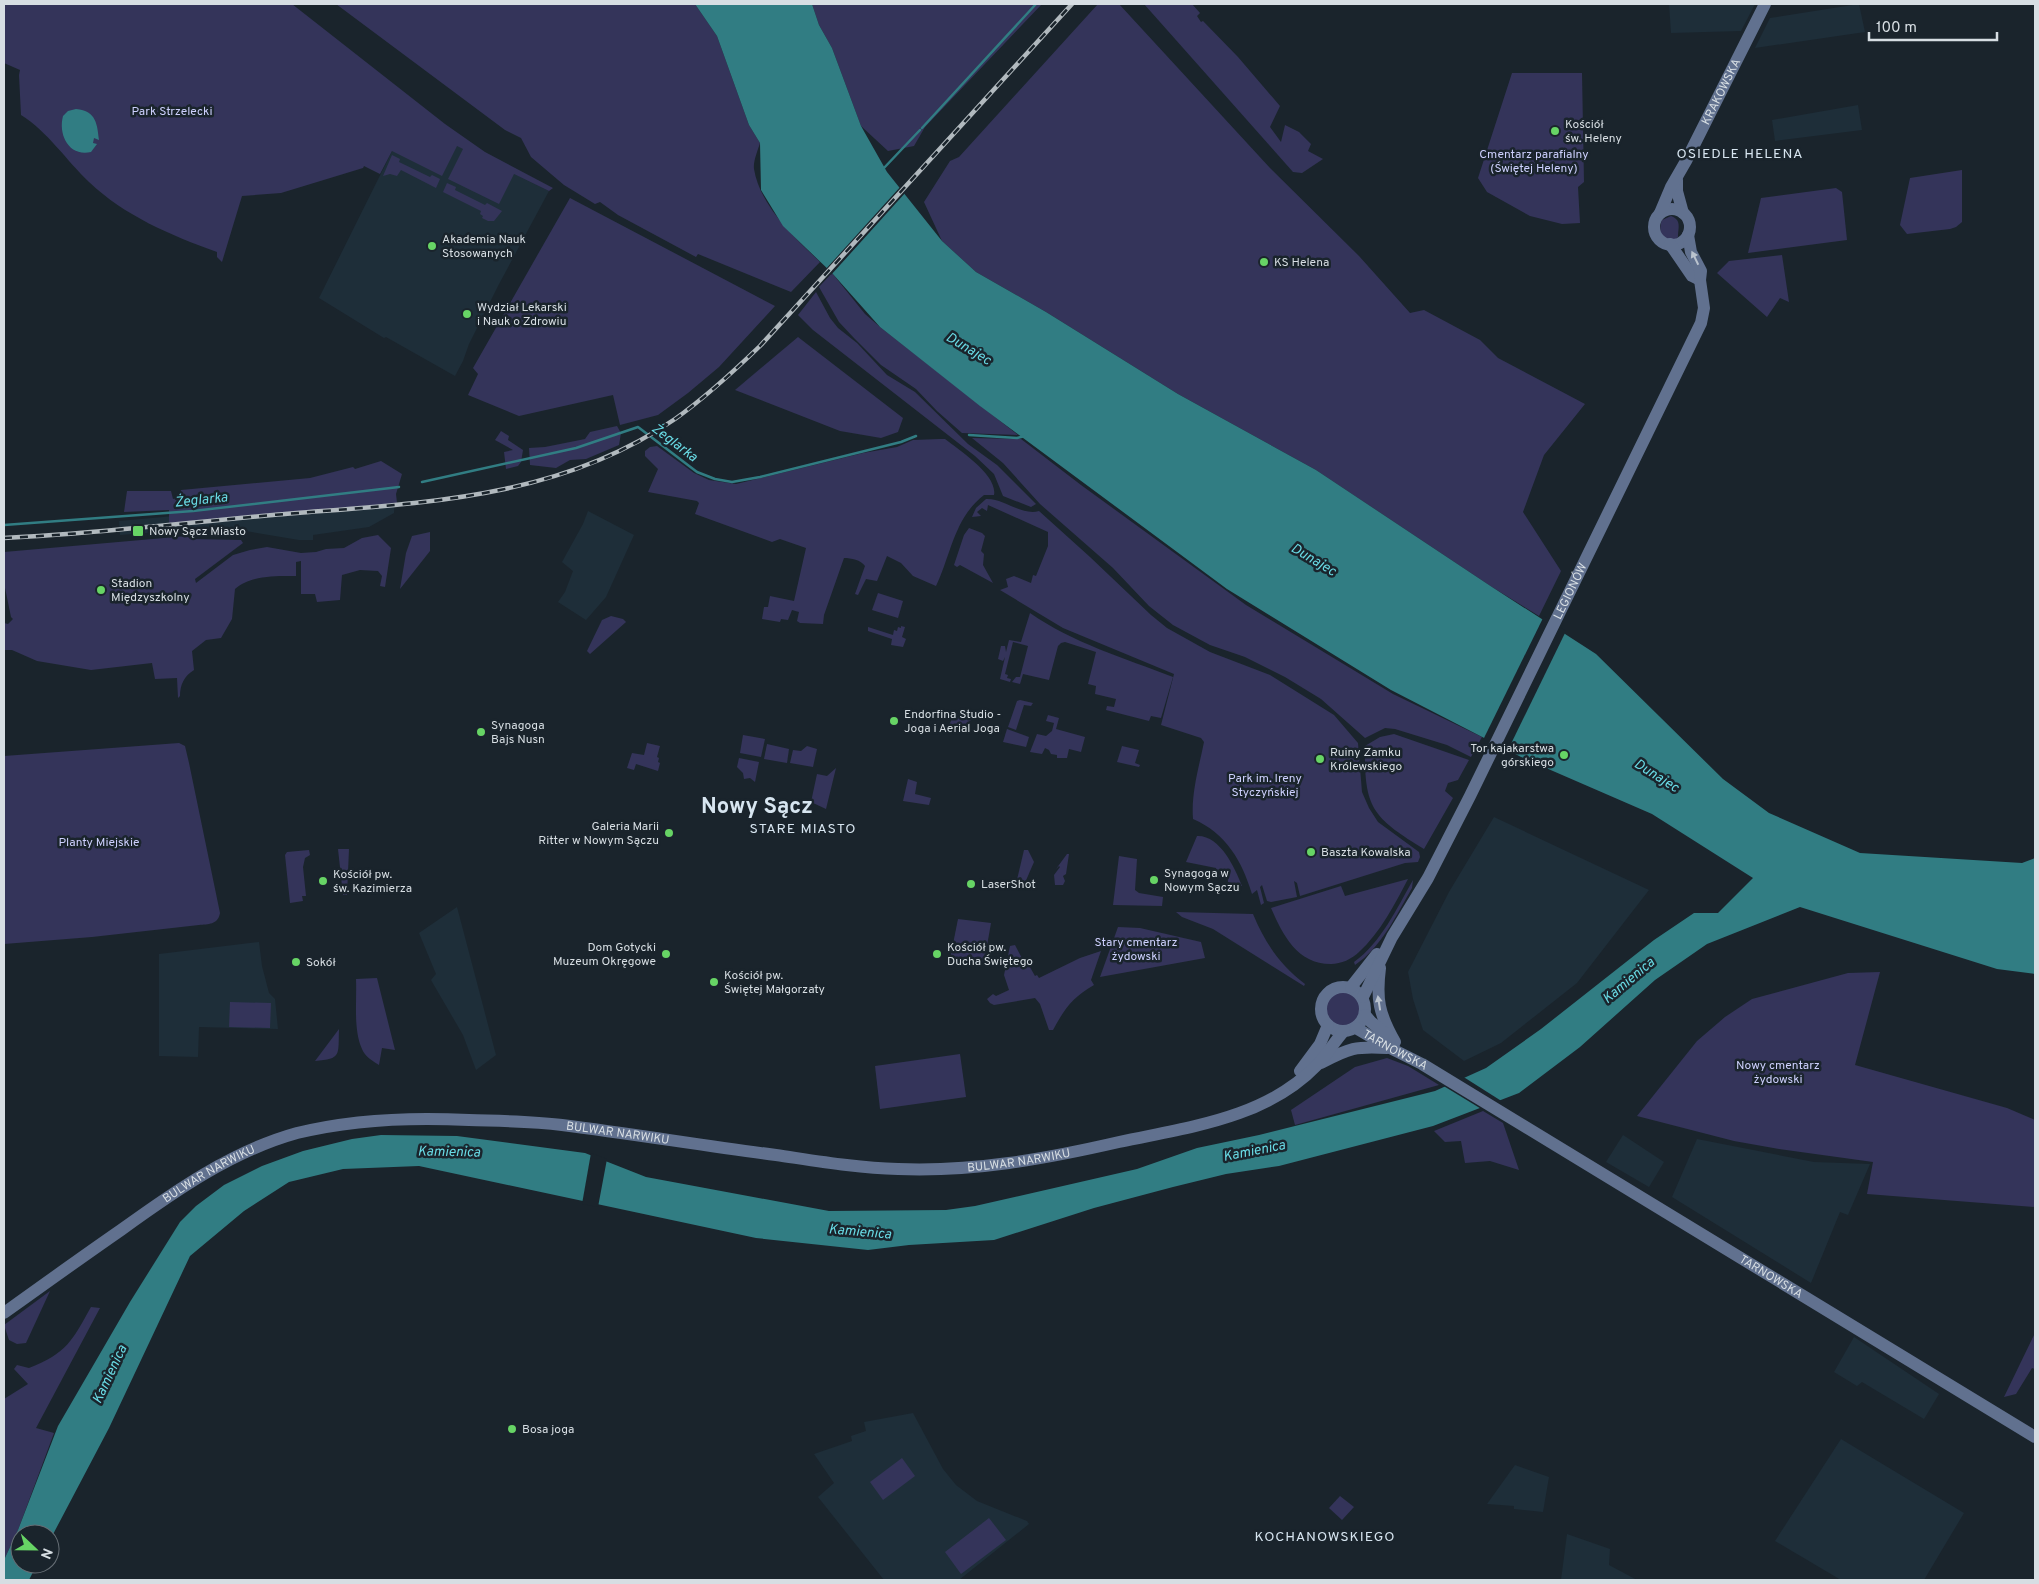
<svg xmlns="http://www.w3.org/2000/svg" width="2039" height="1584" viewBox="0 0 2039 1584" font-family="Overpass,sans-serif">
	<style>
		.built { fill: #1e2e39 }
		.green { fill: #34345a }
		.water { fill: #317d83 }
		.pier { fill: #1a242c }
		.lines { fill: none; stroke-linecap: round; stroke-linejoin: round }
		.stream { stroke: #317d83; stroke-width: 2.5 }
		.secondary { stroke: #61718f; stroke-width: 12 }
		.rail-casing { stroke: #b1b9be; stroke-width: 4.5 }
		.rail { stroke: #1a242c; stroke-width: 2.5; stroke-dasharray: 8; stroke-linecap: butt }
		.oneway { fill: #bac3ce }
		.poi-dot { fill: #67d465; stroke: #1a242c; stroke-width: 2 }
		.labels { text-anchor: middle; stroke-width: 5; stroke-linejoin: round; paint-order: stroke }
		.street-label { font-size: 12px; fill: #d7dee3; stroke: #1a242c }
		.park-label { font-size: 12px; fill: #cdd0fd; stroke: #1a242c }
		.poi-label { font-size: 12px; fill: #d7dee3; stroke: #1a242c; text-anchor: start }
		.neighbourhood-label { font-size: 14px; letter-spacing: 1px; fill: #d7e5f0; stroke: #1a242c }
		.water-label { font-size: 14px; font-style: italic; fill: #69dbe5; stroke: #1a242c }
		.town-label { font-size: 22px; font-weight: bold; fill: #d7e5f0; stroke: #1a242c }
	</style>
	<rect width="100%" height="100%" fill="#1a242c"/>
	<g class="built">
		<polygon points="1669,4 1755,4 1741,31 1671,33"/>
		<polygon points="1859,4 1865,32 1755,48 1770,18"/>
		<polygon points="1858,105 1862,130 1775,141 1772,120"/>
		<polygon points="407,121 549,191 498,286 469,344 463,361 455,376 386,337 384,338 319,298"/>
		<polygon points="395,496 394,513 369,527 313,535 313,540 299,540 234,529 197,529 120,535 119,521"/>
		<polygon points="588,511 634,535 606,597 586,620 558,602 565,592 573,571 562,562 583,524"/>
		<polygon points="1494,817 1649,890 1577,983 1501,1043 1464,1061 1423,1030 1413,999 1408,972 1449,892"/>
		<polygon points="457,907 496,1055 476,1070 463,1035 431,980 436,974 419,933"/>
		<polygon points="259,942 262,966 269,993 275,999 278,1029 199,1027 198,1057 159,1056 159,954"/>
		<polygon points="1623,1135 1664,1162 1649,1187 1606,1162"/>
		<polygon points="1697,1139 1814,1162 1870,1164 1848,1215 1840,1212 1811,1283 1672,1197"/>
		<polygon points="1854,1337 1939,1394 1924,1419 1862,1382 1857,1386 1834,1372"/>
		<polygon points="913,1413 943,1469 956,1485 977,1501 1027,1521 1029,1524 959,1580 884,1580 818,1497 834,1483 814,1454 852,1441 851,1436 866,1431 864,1422"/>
		<polygon points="1841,1439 1964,1513 1924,1580 1841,1580 1775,1541"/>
		<polygon points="1515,1465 1549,1477 1543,1512 1514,1509 1514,1506 1487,1504"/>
		<polygon points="1567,1534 1610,1549 1609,1565 1637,1580 1561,1580"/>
	</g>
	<g class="green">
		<path d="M 4,4 L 292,4 L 445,124 L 485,152 L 553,188 L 549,191 L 514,174 L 499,204 L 448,179 L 463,149 L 457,146 L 442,176 L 392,151 L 380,174 L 364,166 L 363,168 L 281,193 L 242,196 L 222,262 L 217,257 L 217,252 C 170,235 125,216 89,182 C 66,160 48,132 21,115 L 19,75 L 20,70 L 4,63 Z"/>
		<path d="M 336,4 L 695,4 L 717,36 L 749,125 L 760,143 C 758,150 753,161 754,169 C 760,206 795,238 820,262 L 791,292 L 698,254 L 696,257 L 618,215 L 600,202 L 595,204 L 564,185 L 551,174 L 531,157 L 521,138 L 505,130 Z"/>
		<polygon points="812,4 1042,4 925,127 914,146 888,151 861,126 832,48 819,25"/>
		<polygon points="1098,4 1119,4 1270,168 1359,256 1410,313 1424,310 1480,340 1498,358 1585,404 1544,455 1523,512 1561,571 1539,616 1492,587 1316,470 1178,394 1046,312 976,272 942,241 924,202 950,161 959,157"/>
		<polygon points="1144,4 1192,4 1200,13 1197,16 1201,22 1203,21 1238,57 1280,106 1270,127 1281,142 1285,125 1299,132 1311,144 1308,151 1323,159 1302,173 1293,172"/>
		<polygon points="1512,73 1582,73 1584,182 1578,187 1580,223 1562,224 1530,216 1487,192 1478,178"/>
		<polygon points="392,155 400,159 399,162 430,177 432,175 440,179 436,188 401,170 397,176 390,174 383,176"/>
		<polygon points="1962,170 1962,222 1956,227 1950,229 1907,234 1900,225 1910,178"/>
		<polygon points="447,183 456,187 455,190 485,205 487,203 502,211 494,221 488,221 482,218 483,216 480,214 481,211 443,192"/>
		<polygon points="1836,188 1842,192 1847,240 1748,253 1761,198"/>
		<polygon points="570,198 775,306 719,367 688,393 658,415 620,425 613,395 519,416 468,395 478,374 473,368"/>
		<path d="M 1671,216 C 1682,220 1678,228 1678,237 L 1673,241 C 1661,240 1658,230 1662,220 Z"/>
		<polygon points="1782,255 1789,302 1780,298 1767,317 1717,273 1729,261"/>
		<polygon points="832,273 865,314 880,327 1018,435 962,433 937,411 916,389 881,365 854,338 839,322 819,287"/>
		<polygon points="816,292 830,318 838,328 857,343 887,375 915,392 968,444 997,465 1036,504 1031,507 1003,496 994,474 975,456 813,330 798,315"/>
		<polygon points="798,337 903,418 898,432 881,438 840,431 735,390"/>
		<polygon points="617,426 621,433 619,445 586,459 570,460 556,468 530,465 529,448 545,447 585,439 590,432"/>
		<polygon points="501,431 509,436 508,440 523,450 521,462 518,466 506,469 504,452 513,450 495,440"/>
		<polygon points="972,438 1021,439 1081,485 1246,605 1393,694 1482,737 1471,757 1447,745 1395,729 1385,728 1365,738 1321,699 1285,677 1245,657 1210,645 1173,625 1149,606 1113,568 1040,504 1003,463"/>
		<path d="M 940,439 L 945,439 C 959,450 998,475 994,495 L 984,495 C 954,518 951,555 936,586 L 913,576 L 901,563 L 887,556 L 877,581 L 866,579 L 858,595 L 855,594 L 865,566 C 861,560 851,558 844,558 L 824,615 L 823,624 L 800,623 L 797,621 L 799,612 L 792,610 L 788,620 L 781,619 L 780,622 L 762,619 L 764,607 L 768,607 L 770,596 L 794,601 L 806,548 L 780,539 L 772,542 L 695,514 L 699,503 L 697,501 L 648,492 L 658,469 L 645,456 L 645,451 L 650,447 L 657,446 L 694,473 L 709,480 L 736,484 L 863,453 L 897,447 L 913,440 Z"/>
		<polygon points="381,461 402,474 396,494 397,503 169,523 169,510 124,512 127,491 171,491 173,499 179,497 181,490 310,478 353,467 355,469"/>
		<path d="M 986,499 C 1004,498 1021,516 1039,511 L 1090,557 L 1151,615 L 1167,628 L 1210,652 L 1270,675 L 1334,715 L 1358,743 L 1362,792 L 1369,808 L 1378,822 L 1419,852 L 1420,857 L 1418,862 L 1405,863 L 1300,896 L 1297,883 L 1294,881 L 1297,897 L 1271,902 L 1267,901 L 1262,885 L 1260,887 L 1264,903 L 1261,905 L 1257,890 L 1252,894 C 1242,861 1226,833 1193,819 C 1191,793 1199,767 1204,742 L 1201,738 L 1161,725 L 1174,674 L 1063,628 L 1000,590 L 1008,587 L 1006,579 L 1014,576 L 1031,583 L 1033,575 L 1036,576 L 1048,546 L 1048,532 L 988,505 L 987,511 L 982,508 L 977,512 L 981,516 L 972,517 L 976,508 Z"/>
		<polygon points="969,528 982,533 985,536 981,551 984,554 983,565 993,583 960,565 957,567 954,565 964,535"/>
		<polygon points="430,532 430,551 400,589 406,553 412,536"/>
		<path d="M 378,535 L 391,548 L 385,587 L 380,586 L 382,576 L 378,571 L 360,570 L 342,575 L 340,600 L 317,602 L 315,594 L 301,594 L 301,561 L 296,562 L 296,576 C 276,576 250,575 235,589 L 232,619 L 221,638 L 206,640 L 192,651 L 194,670 C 184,676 180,685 180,696 L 178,698 L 177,678 L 155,679 L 152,663 L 91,670 L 37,661 L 12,650 L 4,650 L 4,623 L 8,624 L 13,619 L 11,617 L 4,583 L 4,552 L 187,536 L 190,539 L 241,540 L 243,543 L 195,579 L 196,583 L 233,555 L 250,550 L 267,547 L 301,553 L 316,552 L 326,549 L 344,548 L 362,538 Z"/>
		<polygon points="878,593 903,601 898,618 872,610"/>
		<path d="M 1030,613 C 1073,643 1124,658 1173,677 L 1161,718 L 1151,716 L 1149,721 L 1106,710 L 1107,706 L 1114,707 L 1116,699 L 1095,694 L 1096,686 L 1088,684 L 1096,652 L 1065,642 L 1061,643 L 1058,646 L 1049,680 L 1023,674 L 1020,684 L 1012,682 L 1016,677 L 1020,677 L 1028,646 L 1013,642 L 1005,674 L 1008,675 L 1007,678 L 1011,679 L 1010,682 L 1000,679 L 1005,657 L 1003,661 L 998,659 L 1001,646 L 1005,646 L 1006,652 L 1009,640 L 1021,642 Z"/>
		<polygon points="611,616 623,619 626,622 590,654 587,651 602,620"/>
		<polygon points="901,626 905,627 902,637 906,639 903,647 891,645 892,639 868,631 868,627 893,635 894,630 897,631 898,627 901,628"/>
		<polygon points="1020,700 1033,703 1031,706 1024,705 1016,730 1008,727 1017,701"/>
		<polygon points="954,715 972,719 956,734 946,731"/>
		<polygon points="1048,715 1059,718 1056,729 1085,737 1081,752 1069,749 1067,758 1057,758 1057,755 1051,754 1049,750 1045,748 1042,754 1030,752 1037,734 1046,736 1052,731 1054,723 1046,721"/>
		<polygon points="1007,729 1029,737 1026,747 1003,742"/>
		<path d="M 1394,734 L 1469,760 L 1458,780 L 1448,783 L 1445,791 L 1453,798 L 1424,849 C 1372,817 1364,808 1365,746 L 1380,737 Z"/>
		<polygon points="743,735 765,739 761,757 740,753"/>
		<path d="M 179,743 L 185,746 L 189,763 L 220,913 C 218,925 208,924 199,925 L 92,937 L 4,944 L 4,756 Z"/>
		<polygon points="647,743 660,746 657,757 659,758 658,762 660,763 658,771 636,764 634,770 627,768 632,753 644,755"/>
		<polygon points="767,744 789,749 787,763 764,759"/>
		<polygon points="807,746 817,749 813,767 790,763 793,750 801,751"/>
		<polygon points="1122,746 1139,750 1135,763 1140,765 1139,767 1117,762"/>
		<polygon points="739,758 759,762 755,782 750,778 744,779 743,773 737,767"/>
		<polygon points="836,768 826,809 811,802 817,774 827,776"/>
		<polygon points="908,779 917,782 915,794 931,798 929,805 903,801"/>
		<path d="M 1197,836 C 1220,835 1235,868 1242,886 L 1228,882 L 1228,878 L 1216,876 L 1216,868 L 1186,862 Z"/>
		<polygon points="338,849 349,849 347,895 343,895"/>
		<polygon points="309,850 310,855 305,858 303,867 306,896 302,896 303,901 290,903 285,855 287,852"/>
		<polygon points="1024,850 1028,850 1034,862 1024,885 1018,886 1016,884"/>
		<polygon points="1067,854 1069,854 1066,874 1063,876 1065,881 1063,885 1055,885 1054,875 1060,867 1059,866 1056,869"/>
		<polygon points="1119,856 1137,859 1135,890 1139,893 1163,897 1162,906 1113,905"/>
		<path d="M 1408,879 C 1395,904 1380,933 1359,952 C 1352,959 1341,964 1331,964 C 1297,964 1283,935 1271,908 L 1341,886 L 1345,896 Z"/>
		<path d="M 1413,880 L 1412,888 C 1397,914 1381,948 1355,965 L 1354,962 C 1381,943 1397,908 1413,880 Z"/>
		<path d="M 1176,912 L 1253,914 C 1265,943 1280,965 1305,984 L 1304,986 L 1213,929 L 1182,917 Z"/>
		<polygon points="958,919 991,923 984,963 950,959"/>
		<polygon points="1118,927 1140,928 1201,942 1205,958 1100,977"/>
		<path d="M 1015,945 L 1024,962 L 1027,962 L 1035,976 L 1037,975 L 1039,978 L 1080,958 L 1101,951 L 1091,980 L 1094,985 C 1072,998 1065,1008 1053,1030 L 1049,1030 L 1040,1004 L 1035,998 L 994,1005 L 990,1003 L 987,999 L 993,994 L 996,996 L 1009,990 L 1004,975 L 1010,946 Z"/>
		<polygon points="1880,972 1855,1065 2007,1108 2035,1120 2035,1207 1867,1194 1873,1162 1779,1149 1734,1141 1637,1116 1697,1041 1725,1017 1752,999 1848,973"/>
		<path d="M 377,978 L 395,1050 L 382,1048 L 379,1065 C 373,1061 365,1057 362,1049 C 353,1029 357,1001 356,979 Z"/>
		<circle cx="1343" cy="1009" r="19"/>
		<polygon points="230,1002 271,1003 270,1028 229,1027"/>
		<path d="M 339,1029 C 338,1055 342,1059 315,1061 Z"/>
		<polygon points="960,1054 966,1097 880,1109 875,1066"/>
		<polygon points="1387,1058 1408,1066 1439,1085 1295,1125 1291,1110 1355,1067"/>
		<polygon points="1483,1111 1503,1123 1519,1170 1490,1161 1465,1163 1461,1141 1445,1142 1434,1131"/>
		<polygon points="50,1291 26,1343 17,1344 9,1340 4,1325"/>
		<path d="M 91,1307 L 100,1308 L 36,1428 L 54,1433 L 18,1530 L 4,1560 L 4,1399 L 28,1384 L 14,1369 L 17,1365 L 29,1368 C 67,1353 72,1341 91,1307 Z"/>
		<polygon points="2035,1333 2035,1369 2032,1368 2016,1394 2004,1397"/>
		<polygon points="902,1458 915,1476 883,1500 870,1482"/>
		<polygon points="1340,1496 1354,1507 1342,1520 1329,1508"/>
		<polygon points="989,1518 1006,1540 961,1574 945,1552"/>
	</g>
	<g class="water">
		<polygon points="695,4 812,4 819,25 832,48 861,126 887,172 942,241 976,272 1046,312 1178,394 1316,470 1492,587 1596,654 1723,779 1769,813 1860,853 2022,863 2035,858 2035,974 1997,969 1800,907 1707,944 1655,980 1580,1047 1519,1093 1433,1126 1279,1166 1226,1174 1173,1187 1094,1208 994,1240 909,1245 868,1250 756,1238 419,1166 343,1169 289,1182 244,1211 190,1256 109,1428 50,1540 50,1534 20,1534 20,1564 37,1564 29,1580 4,1580 4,1560 18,1530 58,1426 130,1302 180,1222 196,1206 224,1185 262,1166 303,1151 352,1139 381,1135 457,1136 585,1153 646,1177 829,1211 946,1210 975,1206 1137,1169 1197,1148 1259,1135 1435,1091 1486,1068 1541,1029 1654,940 1694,913 1718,913 1753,878 1652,814 1523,758 1391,690 1227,589 980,406 880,327 832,273 783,226 761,190 760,143 749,125 717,36"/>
		<path d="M 76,109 C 97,111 97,125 99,140 L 94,138 L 93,143 L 97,144 L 91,152 C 69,157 58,135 63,116 L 68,111 Z"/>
	</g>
	<g class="pier">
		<polygon points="901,186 906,192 831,275 825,270"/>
		<polygon points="1544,616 1566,631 1507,752 1483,740"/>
		<polygon points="1462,1076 1503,1102 1483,1110 1442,1085"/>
		<polygon points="591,1153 607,1159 598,1207 582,1204"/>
	</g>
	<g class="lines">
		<g class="stream">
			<polyline points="922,128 1036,4"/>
			<polyline points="883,169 920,130"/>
			<polyline points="969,435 1017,438 1025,436"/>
			<polyline points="422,482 576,448 638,427 697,472 715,479 732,482 760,477 901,442 916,436"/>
			<polyline points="4,525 193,511 399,487"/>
		</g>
		<g class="secondary">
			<polyline points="1677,180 1677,191 1683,213"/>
			<circle cx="1672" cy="227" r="18"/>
			<path id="s1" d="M 1660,213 L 1671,187 L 1686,161 L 1765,4"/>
			<polyline points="1670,244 1692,276 1700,280"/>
			<path d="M 1380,968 C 1376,999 1379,1014 1395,1042"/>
			<circle cx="1343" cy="1009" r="22"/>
			<polyline points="1351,987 1377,954"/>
			<path id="s2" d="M 1363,997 L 1392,937 L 1428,878 L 1470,796 L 1701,323 L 1704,308 L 1700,280 L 1701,271 L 1691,252 L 1688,235"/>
			<polyline points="1365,1015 1371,1022 1391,1038"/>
			<path id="s3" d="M 1356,1028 L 1390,1048 L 1422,1064 L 2035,1437"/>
			<path d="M 1321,1063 C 1349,1048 1356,1046 1387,1048"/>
			<polyline points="1300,1071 1320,1044 1328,1025"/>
			<path id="s4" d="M 4,1313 C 43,1285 82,1257 121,1230 C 175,1191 232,1151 297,1133 C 354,1119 411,1117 469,1120 C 500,1121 531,1121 562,1125 C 634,1134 705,1146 776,1155 C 817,1161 857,1168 898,1169 C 973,1172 1045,1159 1119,1142 C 1188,1127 1265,1119 1317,1065 C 1327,1055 1334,1042 1344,1031"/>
		</g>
		<g class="rail-casing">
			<path id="rail" d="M 4,538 C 93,534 183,523 273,515 C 413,503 554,502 675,419 C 706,397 733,372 760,346 L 1072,4"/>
		</g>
		<use href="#rail" class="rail"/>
	</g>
	<defs><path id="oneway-solid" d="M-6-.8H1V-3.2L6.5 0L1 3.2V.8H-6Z" transform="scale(1.25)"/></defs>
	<g class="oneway">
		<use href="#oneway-solid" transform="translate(1695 258) rotate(-116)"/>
		<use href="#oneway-solid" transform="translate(1379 1003) rotate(-99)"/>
	</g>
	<g class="poi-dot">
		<circle cx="1555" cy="131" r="5"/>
		<circle cx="432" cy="246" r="5"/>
		<circle cx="1264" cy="262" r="5"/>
		<circle cx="467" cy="314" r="5"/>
		<rect x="132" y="525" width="12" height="12" rx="2.5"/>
		<circle cx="101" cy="590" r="5"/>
		<circle cx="894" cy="721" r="5"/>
		<circle cx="481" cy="732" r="5"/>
		<circle cx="1564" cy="755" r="5"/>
		<circle cx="1320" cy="759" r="5"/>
		<circle cx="669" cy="833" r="5"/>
		<circle cx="1311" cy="852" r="5"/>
		<circle cx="1154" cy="880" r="5"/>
		<circle cx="323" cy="881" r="5"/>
		<circle cx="971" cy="884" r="5"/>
		<circle cx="666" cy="954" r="5"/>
		<circle cx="937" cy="954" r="5"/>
		<circle cx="296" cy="962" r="5"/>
		<circle cx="714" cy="982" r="5"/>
		<circle cx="512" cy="1429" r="5"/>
	</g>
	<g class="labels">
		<g class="street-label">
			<text dy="4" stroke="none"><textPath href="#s1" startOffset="136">KRAKOWSKA</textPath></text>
			<text dy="4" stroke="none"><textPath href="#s2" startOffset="456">LEGIONÓW</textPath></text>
			<text dy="4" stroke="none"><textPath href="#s3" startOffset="45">TARNOWSKA</textPath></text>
			<text dy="4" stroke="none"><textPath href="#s4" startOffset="668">BULWAR NARWIKU</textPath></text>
			<text dy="4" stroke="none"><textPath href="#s4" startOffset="1072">BULWAR NARWIKU</textPath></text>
			<text dy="4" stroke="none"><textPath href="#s4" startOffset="248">BULWAR NARWIKU</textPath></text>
			<text dy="4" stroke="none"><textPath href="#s3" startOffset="484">TARNOWSKA</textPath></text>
		</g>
		<g class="park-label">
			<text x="172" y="115">Park Strzelecki</text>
			<text x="1534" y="158">Cmentarz parafialny<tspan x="1534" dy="14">(Świętej Heleny)</tspan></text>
			<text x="1265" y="782">Park im. Ireny<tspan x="1265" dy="14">Styczyńskiej</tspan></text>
			<text x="99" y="846">Planty Miejskie</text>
			<text x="1136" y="946">Stary cmentarz<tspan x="1136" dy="14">żydowski</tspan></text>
			<text x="1778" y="1069">Nowy cmentarz<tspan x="1778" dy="14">żydowski</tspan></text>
		</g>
		<g class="poi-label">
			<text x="1565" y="128">Kościół<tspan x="1565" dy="14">św. Heleny</tspan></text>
			<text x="442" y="243">Akademia Nauk<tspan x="442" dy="14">Stosowanych</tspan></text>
			<text x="1274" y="266">KS Helena</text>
			<text x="477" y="311">Wydział Lekarski<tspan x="477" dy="14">i Nauk o Zdrowiu</tspan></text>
			<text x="149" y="535">Nowy Sącz Miasto</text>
			<text x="111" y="587">Stadion<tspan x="111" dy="14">Międzyszkolny</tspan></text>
			<text x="904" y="718">Endorfina Studio -<tspan x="904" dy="14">Joga i Aerial Joga</tspan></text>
			<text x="491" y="729">Synagoga<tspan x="491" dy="14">Bajs Nusn</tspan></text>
			<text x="1554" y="752" text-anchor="end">Tor kajakarstwa<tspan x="1554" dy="14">górskiego</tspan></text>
			<text x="1330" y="756">Ruiny Zamku<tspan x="1330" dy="14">Królewskiego</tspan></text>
			<text x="659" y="830" text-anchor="end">Galeria Marii<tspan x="659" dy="14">Ritter w Nowym Sączu</tspan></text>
			<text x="1321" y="856">Baszta Kowalska</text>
			<text x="1164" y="877">Synagoga w<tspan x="1164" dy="14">Nowym Sączu</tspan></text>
			<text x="333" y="878">Kościół pw.<tspan x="333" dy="14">św. Kazimierza</tspan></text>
			<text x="981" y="888">LaserShot</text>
			<text x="656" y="951" text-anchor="end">Dom Gotycki<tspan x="656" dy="14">Muzeum Okręgowe</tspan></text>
			<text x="947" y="951">Kościół pw.<tspan x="947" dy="14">Ducha Świętego</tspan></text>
			<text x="306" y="966">Sokół</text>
			<text x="724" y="979">Kościół pw.<tspan x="724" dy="14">Świętej Małgorzaty</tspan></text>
			<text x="522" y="1433">Bosa joga</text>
		</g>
		<g class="neighbourhood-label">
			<text x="1740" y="158">OSIEDLE HELENA</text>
			<text x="803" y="833">STARE MIASTO</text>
			<text x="1325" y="1541">KOCHANOWSKIEGO</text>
		</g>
		<g class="water-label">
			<text transform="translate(969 348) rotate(31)" y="5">Dunajec</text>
			<text transform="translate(675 442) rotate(37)" y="5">Żeglarka</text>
			<text transform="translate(201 499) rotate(-6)" y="5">Żeglarka</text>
			<text transform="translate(1314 559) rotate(31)" y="5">Dunajec</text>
			<text transform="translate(1657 775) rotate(32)" y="5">Dunajec</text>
			<text transform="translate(1628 980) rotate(-40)" y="5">Kamienica</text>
			<text transform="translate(1254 1150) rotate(-11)" y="5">Kamienica</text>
			<text transform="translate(449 1151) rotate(1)" y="5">Kamienica</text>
			<text transform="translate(860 1231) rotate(5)" y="5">Kamienica</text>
			<text transform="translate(109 1374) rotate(-65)" y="5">Kamienica</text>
		</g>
		<g class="town-label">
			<text x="757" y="813">Nowy Sącz</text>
		</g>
	</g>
	<rect width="2039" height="1584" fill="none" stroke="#d7dee3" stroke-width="10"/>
	<g transform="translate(35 1549) rotate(112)"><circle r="24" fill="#1a242c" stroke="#666e75"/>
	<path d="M0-4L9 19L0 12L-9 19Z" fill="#67d465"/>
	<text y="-8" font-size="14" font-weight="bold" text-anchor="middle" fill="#d7dee3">N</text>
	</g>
	<path d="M1869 32v8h128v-8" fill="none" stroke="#d7dee3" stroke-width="2.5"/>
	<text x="1876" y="32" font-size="15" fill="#d7dee3" stroke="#1a242c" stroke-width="4" paint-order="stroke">100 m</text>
</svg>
